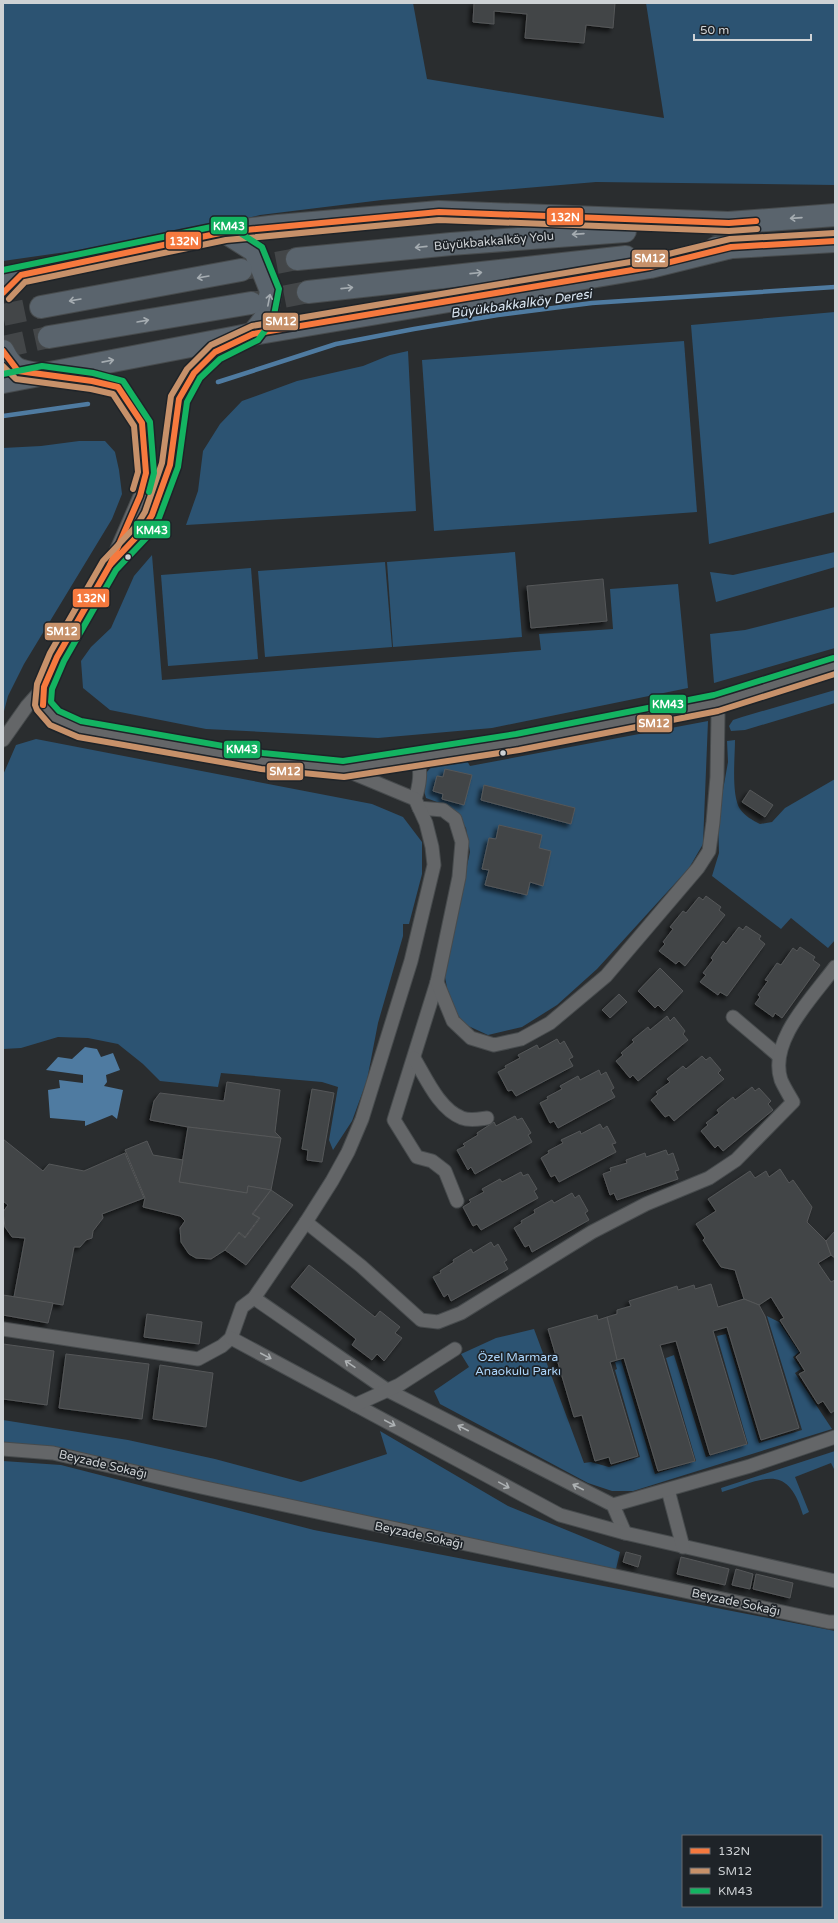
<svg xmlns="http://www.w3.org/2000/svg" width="838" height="1923" viewBox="0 0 838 1923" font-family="'Varela Round',sans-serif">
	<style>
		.green { fill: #2c5372; fill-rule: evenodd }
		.water { fill: #4f7ba1 }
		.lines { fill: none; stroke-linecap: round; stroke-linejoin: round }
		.stream { stroke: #4f7ba1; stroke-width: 4.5 }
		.building { fill: #424546; stroke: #555759; filter: url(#shadow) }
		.highway-tunnel { stroke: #434648; stroke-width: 22; stroke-dasharray: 22 11; stroke-linecap: butt }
		.street-casing { stroke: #474b4d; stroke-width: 15 }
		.highway-casing { stroke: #474b4d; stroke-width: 24 }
		.street { stroke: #646668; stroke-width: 13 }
		.highway { stroke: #5a646d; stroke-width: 22 }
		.bus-1-casing { stroke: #1e2328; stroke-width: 9 }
		.bus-2-casing { stroke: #1e2328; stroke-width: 9 }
		.bus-3-casing { stroke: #1e2328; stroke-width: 9 }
		.bus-1 { stroke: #f6793e; stroke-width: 6 }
		.bus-2 { stroke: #c7916a; stroke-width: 6 }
		.bus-3 { stroke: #13b361; stroke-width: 6 }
		.oneway { stroke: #a5acb1 }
		.oneway2 { stroke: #aeb2b4 }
		.bus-dot { fill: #ced2d5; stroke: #1e2328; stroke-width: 1.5 }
		.labels { text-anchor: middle; stroke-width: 3.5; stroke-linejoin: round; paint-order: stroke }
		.street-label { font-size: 12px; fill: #ced2d5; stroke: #1e2328 }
		.park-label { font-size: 12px; fill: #add6fb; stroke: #1e2328 }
		.water-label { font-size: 13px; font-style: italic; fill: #d8e5f1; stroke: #1e2328 }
		.line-badge { stroke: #1e2328; stroke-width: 1.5 }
		.badge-label { font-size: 11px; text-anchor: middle; font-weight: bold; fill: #fff }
	</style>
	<defs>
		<filter id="shadow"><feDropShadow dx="-3.5" dy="3.5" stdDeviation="2" flood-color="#0009"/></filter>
	</defs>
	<rect width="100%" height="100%" fill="#2a2d2f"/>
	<g class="green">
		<polygon points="3,3 413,3 427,79 664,118 646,3 835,3 835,185 596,182 382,200 260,215 205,228 87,249 3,261"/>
		<polygon points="835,312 835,512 709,544 691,325"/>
		<polygon points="684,341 697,512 434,531 422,360"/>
		<polygon points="408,351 416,511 186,525 198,491 203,451 220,424 242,401 297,381 363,366 390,355"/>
		<polygon points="79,441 105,441 115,452 119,470 122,494 112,519 24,664 8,696 3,715 3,448 41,446"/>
		<polygon points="515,552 522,637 393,647 387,562"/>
		<polygon points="835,552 835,567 716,602 710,572 733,575"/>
		<polygon points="152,555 162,680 541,650 539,634 613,629 610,589 678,584 688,688 492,728 378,738 206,729 110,710 83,688 81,661 91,647 111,628 134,576"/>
		<polygon points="385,562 392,647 265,657 258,571"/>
		<polygon points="251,568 258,659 168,666 161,575"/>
		<polygon points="835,607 835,648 714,683 710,634 745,630"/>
		<polygon points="835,690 835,703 745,730 731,731 729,726 733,720 742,717"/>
		<polygon points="708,721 703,844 689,868 597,969 557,1005 522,1027 488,1035 464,1024 450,1003 444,972 470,852 466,828 451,807 426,798 423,787 426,773 434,764 459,756 466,759 470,766"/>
		<polygon points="36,739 372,804 403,817 422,842 422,874 409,924 403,924 403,936 378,1023 367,1080 352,1121 333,1150 329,1140 338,1087 322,1082 221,1073 218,1087 160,1081 143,1064 118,1044 88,1038 58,1037 21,1048 3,1049 3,775 16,745"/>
		<path d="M 735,740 C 735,757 731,795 740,809 C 745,816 752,820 760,824 L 772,822 L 785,808 L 835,779 L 835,940 L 828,948 L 791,918 L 781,929 L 712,876 L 719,853 L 718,818 L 728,762 L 727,741 Z"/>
		<polygon points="767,1316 779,1322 799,1352 793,1357 801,1369 795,1373 832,1429 633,1491 612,1491 588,1483 440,1404 434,1391 469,1367 461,1354 496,1338 534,1329 584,1463 591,1462 609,1467 640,1457 615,1370 617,1369 615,1362 621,1360 655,1474 696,1461 666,1358 674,1355 706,1457 748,1444 717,1336 726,1334 759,1443 802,1430"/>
		<polygon points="3,1420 128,1440 215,1459 301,1482 387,1454 380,1431 508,1506 620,1552 616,1569 431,1532 57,1449 3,1442"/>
		<path d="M 835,1451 L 835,1471 L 831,1463 L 795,1477 L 809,1512 L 803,1515 C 787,1461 763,1480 722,1492 L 721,1488 Z"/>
		<path d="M 3,1461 L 61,1465 L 314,1530 L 835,1631 L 835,1920 L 3,1920 ZM 683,1836 L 821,1836 L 821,1906 L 683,1906 Z"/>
	</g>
	<polygon class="water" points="85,1047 97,1049 101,1057 113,1053 120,1070 106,1075 107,1082 104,1086 123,1090 117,1119 112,1115 85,1126 85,1121 50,1118 48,1090 60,1088 59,1080 83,1083 83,1075 46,1070 58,1057 72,1059"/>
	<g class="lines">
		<g class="stream">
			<polyline points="218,382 336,344 414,329 498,315 592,303 835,287"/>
			<polyline points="3,416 88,404"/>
		</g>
	</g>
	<g class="building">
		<polygon points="474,3 615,3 613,28 586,25 584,43 525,38 527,14 494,11 494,24 473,22"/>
		<polygon points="603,579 607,621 531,628 527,586"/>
		<polygon points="445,769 472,775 464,805 442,799 443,794 433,791 437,776 443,777"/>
		<polygon points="484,785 575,808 571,824 481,800"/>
		<polygon points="750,790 773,805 765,817 742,802"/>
		<polygon points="499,825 542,835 539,848 551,851 543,886 530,882 527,895 485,885 489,870 482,869 489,838 496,839"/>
		<polygon points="706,896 721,907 719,910 725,915 685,966 679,961 676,964 659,951 665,944 663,942 673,929 670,927 683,911 686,913 699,897 703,900"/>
		<polygon points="746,926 761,936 759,939 765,944 727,996 720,992 718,995 700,982 706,975 703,973 713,960 711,958 723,941 726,944 739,927 743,930"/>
		<polygon points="800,947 815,957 813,960 820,965 782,1018 775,1013 773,1017 755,1004 760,997 758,995 768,981 765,980 777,963 781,965 793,948 797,951"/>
		<polygon points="660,968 683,991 664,1011 658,1005 655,1008 638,991"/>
		<polygon points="619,994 627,1002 610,1018 602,1010"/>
		<polygon points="667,1016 670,1021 674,1017 685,1031 683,1034 688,1040 638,1081 633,1075 630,1078 616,1061 623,1055 621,1053 634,1042 632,1040 648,1027 650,1030"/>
		<polygon points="557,1039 560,1044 564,1041 573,1057 569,1059 573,1066 516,1096 512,1090 508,1091 498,1072 506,1068 505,1066 520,1058 518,1055 537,1045 539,1049"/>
		<polygon points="702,1056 706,1060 710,1057 721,1070 718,1073 724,1079 674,1121 669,1115 665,1117 651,1100 658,1094 656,1092 670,1082 667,1079 683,1066 686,1069"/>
		<polygon points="599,1070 601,1075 606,1072 614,1088 611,1090 615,1097 558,1128 554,1121 550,1123 540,1103 548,1099 547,1097 562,1089 560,1086 578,1076 580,1080"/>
		<polygon points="227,1082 280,1090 275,1132 281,1138 188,1127 150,1120 154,1101 160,1093 224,1101"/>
		<polygon points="752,1087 755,1091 759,1088 771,1101 768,1104 773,1110 723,1151 718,1145 715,1148 701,1131 708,1125 706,1123 719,1113 717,1110 733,1097 735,1100"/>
		<polygon points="312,1089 334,1093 322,1162 307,1160 308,1150 302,1149"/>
		<polygon points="515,1116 517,1120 522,1118 531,1133 528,1135 532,1142 475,1174 471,1167 468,1170 457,1150 465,1146 463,1144 478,1135 477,1133 494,1122 496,1126"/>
		<polygon points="600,1124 603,1129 607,1126 616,1143 612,1144 616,1152 559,1182 555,1175 551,1177 541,1158 549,1153 548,1151 563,1143 561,1140 580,1131 581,1134"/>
		<polygon points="188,1127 281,1138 271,1190 248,1186 247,1193 179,1182"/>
		<polygon points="3,1139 43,1171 49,1164 84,1171 125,1153 144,1198 102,1214 103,1218 93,1231 92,1238 86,1240 80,1247 74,1247 63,1305 14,1297 25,1238 12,1237 5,1227 3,1212 8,1205 3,1201"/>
		<polygon points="147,1141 153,1155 183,1160 179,1182 247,1193 248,1186 271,1190 252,1214 259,1218 245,1237 239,1232 225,1250 211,1259 196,1258 189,1254 181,1242 180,1228 185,1221 180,1216 143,1207 145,1198 125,1150"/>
		<polygon points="666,1150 668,1155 673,1153 679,1170 675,1171 678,1179 617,1200 614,1193 610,1195 603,1174 611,1171 610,1168 627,1163 626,1160 645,1153 646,1157"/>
		<polygon points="780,1169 789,1183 793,1180 812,1207 807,1222 826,1241 831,1255 818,1263 831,1282 835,1280 835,1410 831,1413 823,1401 818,1404 799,1374 805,1371 796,1357 801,1353 780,1320 784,1318 771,1297 759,1305 744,1299 735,1270 721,1267 703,1240 705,1238 696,1224 716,1211 708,1199 750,1171 755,1178 766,1171 769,1177"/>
		<polygon points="521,1172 523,1176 528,1174 537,1189 534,1191 538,1198 481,1230 477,1224 473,1226 463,1207 471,1202 469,1200 484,1192 482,1189 500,1179 502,1182"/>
		<polygon points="271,1190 293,1205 246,1265 225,1250 239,1233 245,1238 260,1218 253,1214"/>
		<polygon points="572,1193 575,1198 579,1195 588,1211 585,1213 589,1220 532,1252 529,1245 525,1247 514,1228 522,1223 521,1221 535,1213 534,1210 552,1200 554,1203"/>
		<polygon points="835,1231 835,1258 831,1255 826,1241"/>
		<polygon points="491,1242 494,1247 498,1244 507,1260 504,1262 508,1269 451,1301 448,1294 444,1297 433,1277 441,1273 440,1271 454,1262 453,1260 471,1249 473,1253"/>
		<polygon points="309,1265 375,1317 380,1311 400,1327 395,1333 402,1338 384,1361 377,1354 372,1360 352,1345 356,1339 291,1287"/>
		<polygon points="711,1284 718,1307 744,1299 759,1305 765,1316 799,1428 761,1440 727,1327 713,1331 747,1444 710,1455 676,1341 660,1345 695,1461 658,1471 624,1358 617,1360 607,1317 617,1314 617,1310 631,1306 629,1301 677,1286 678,1290 694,1285 695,1289"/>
		<polygon points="3,1295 53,1303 48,1323 3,1315"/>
		<polygon points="147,1314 202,1322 199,1344 144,1337"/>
		<polygon points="597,1315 598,1320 607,1317 617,1360 610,1362 638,1456 611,1464 609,1457 595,1461 582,1415 574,1417 548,1329"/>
		<polygon points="3,1344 54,1351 47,1405 3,1399"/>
		<polygon points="66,1354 149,1364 142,1419 59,1408"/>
		<polygon points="160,1365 213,1373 206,1427 153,1419"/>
		<polygon points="626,1552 641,1556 638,1567 623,1562"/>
		<polygon points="681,1557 729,1569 725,1585 677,1574"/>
		<polygon points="736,1569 753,1574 750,1589 732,1585"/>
		<polygon points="756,1574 793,1583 790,1598 753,1589"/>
	</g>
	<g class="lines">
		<g class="highway-tunnel">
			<polyline points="244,269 297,259"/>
			<polyline points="252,303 308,292"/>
			<polyline points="3,315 41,307"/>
			<polyline points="3,347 49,337"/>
		</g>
		<g class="street-casing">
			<g id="street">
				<polyline points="61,377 92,381 118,387 142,423 146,473 140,496 110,565 57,657 44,687 43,705 54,718 79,729 262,761 343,769 517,742 716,703 835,666"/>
				<polyline points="117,557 143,530 152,515 162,491 174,440 179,399 194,373 215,352 229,345"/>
				<polyline points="3,740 27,706 44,687"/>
				<path d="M 415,799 C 420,784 421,773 418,758"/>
				<polyline points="419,808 443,810 455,819 462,842 459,877 437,982 394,1120 417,1157 432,1161 445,1171 457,1201"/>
				<polyline points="437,982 453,1021 471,1038 494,1045 521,1039 550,1023 606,976 698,868 709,851 713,822 717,777 718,715 716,703"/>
				<polyline points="733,1017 779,1056"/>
				<path d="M 414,1058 C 426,1078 439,1109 462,1118 C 470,1121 479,1119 487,1118"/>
				<path d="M 306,1222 L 361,1266 L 421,1320 L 438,1322 L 461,1313 L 592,1232 L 646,1204 L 709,1178 L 736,1160 L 793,1102 C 789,1095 784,1087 781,1080 C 768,1041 813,997 835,967"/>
				<polyline points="254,1298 387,1390 613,1505 625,1533"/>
				<polyline points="3,1329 198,1359 222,1346 231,1338 242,1307 254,1298 306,1222 332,1181 348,1152 362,1119 411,961 434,865 432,847 426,823 415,799 343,769"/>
				<polyline points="231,1338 560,1515 625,1533 835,1581"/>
				<polyline points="355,1405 399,1385 455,1349"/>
				<polyline points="3,1449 53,1453 201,1487 829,1622 835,1622"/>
				<polyline points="668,1490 683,1547"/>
				<polyline points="613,1505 750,1466 835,1437"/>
			</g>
		</g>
		<g class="highway-casing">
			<g id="highway">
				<polyline points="715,224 835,215"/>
				<polyline points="225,232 255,251 271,291 266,317 253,334"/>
				<polyline points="716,248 835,241"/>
				<polyline points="297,259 451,244 625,231"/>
				<polyline points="3,278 225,232 278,226 439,212 729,223"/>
				<polyline points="308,292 626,257"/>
				<polyline points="41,307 241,270"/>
				<polyline points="49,337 251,303"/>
				<path d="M 3,351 C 13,371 19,371 39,374"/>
				<polyline points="3,382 253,334 650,267 731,247"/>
			</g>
		</g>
		<use href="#street" class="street"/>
		<use href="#highway" class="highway"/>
		<g class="bus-1-casing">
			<g id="bus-1">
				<polyline points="3,293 21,275 225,232 439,212 729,223 756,221"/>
				<polyline points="3,351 18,371 92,381 118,387 142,423 146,473 140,496 110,565 57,657 44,687 43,705"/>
				<polyline points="110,565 143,530 152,515 170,465 179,399 194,373 215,352 253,334 650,267 731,247 835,241"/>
			</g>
		</g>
		<g class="bus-2-casing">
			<g id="bus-2">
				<polyline points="835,233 730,239 648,259 252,326 211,345 187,369 171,396 162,463 145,512 137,525 103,561 50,653 37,684 35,705 37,710 50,725 78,737 261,769 344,777 519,750 718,711 835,674"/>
				<polyline points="9,299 25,282 226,240 439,220 729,231 757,229"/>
				<polyline points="3,366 16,379 91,389 113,394 134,426 138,472 133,489"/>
			</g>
		</g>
		<g class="bus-3-casing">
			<g id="bus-3">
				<polyline points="3,270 226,224 262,247 279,289 273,320 258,340 220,359 200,378 187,402 178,467 159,518 149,535 116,570 64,661 52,689 51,702 59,711 81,721 263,753 343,761 516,734 714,695 833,658"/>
				<polyline points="3,374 42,366 93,373 123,381 150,422 154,473 149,492"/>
			</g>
		</g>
		<use href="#bus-1" class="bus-1"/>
		<use href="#bus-2" class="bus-2"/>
		<use href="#bus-3" class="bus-3"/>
	</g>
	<defs><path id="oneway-shaft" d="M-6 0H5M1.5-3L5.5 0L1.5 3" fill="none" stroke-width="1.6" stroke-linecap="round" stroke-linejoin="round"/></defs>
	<g class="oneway">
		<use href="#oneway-shaft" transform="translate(796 218) rotate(176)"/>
		<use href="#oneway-shaft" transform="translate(578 234) rotate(176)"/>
		<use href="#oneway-shaft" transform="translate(421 247) rotate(174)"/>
		<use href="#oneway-shaft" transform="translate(476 273) rotate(-6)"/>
		<use href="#oneway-shaft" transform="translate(203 277) rotate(170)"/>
		<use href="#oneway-shaft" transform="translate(347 288) rotate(-6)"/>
		<use href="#oneway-shaft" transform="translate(75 300) rotate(170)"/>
		<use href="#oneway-shaft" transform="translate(269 300) rotate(-79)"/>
		<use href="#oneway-shaft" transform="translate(143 321) rotate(-10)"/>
		<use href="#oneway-shaft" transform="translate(108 361) rotate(-11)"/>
	</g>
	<g class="oneway2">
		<use href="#oneway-shaft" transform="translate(266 1356) rotate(28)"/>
		<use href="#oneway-shaft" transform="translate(350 1364) rotate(-146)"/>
		<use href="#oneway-shaft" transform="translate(390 1423) rotate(28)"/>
		<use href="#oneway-shaft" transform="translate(463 1428) rotate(-153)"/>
		<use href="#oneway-shaft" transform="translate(504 1485) rotate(29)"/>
		<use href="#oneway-shaft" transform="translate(578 1487) rotate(-153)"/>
	</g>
	<g class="bus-dot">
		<circle cx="128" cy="557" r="3.5"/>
		<circle cx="503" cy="753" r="3.5"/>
	</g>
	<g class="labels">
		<g class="street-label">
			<text transform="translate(494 241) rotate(-5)" y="4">Büyükbakkalköy Yolu</text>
			<text transform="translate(103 1464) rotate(13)" y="4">Beyzade Sokağı</text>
			<text transform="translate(419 1535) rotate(12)" y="4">Beyzade Sokağı</text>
			<text transform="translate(736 1602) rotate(12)" y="4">Beyzade Sokağı</text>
		</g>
		<g class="park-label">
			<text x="518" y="1361">Özel Marmara<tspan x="518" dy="14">Anaokulu Parkı</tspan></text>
		</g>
		<g class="water-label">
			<text transform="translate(521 303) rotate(-8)" y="5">Büyükbakkalköy Deresi</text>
		</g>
	</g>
	<g class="line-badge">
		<rect x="546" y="207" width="38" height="19" rx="4" fill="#f6793e"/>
		<rect x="210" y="216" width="38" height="19" rx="4" fill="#13b361"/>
		<rect x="165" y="231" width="37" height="19" rx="4" fill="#f6793e"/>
		<rect x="631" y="249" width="38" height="19" rx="4" fill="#c7916a"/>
		<rect x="262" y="312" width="37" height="19" rx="4" fill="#c7916a"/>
		<rect x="133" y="520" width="38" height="19" rx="4" fill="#13b361"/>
		<rect x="72" y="588" width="38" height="20" rx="4" fill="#f6793e"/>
		<rect x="44" y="622" width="37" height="19" rx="4" fill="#c7916a"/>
		<rect x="649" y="694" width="38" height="20" rx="4" fill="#13b361"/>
		<rect x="636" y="714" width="37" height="19" rx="4" fill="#c7916a"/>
		<rect x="223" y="740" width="38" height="19" rx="4" fill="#13b361"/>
		<rect x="266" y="762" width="38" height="19" rx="4" fill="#c7916a"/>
	</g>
	<g class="badge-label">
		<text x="565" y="221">132N</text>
		<text x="229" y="230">KM43</text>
		<text x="184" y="245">132N</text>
		<text x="650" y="262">SM12</text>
		<text x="281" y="325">SM12</text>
		<text x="152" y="534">KM43</text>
		<text x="91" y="602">132N</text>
		<text x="62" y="635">SM12</text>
		<text x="668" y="708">KM43</text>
		<text x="654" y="727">SM12</text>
		<text x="242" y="753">KM43</text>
		<text x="285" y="775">SM12</text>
	</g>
	<rect width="838" height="1923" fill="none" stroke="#ced2d5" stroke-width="8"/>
	<rect x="682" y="1835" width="140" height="72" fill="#1e2328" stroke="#64696d"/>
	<rect x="690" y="1848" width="20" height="6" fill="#f6793e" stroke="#64696d"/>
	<text x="718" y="1855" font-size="12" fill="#ced2d5">132N</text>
	<rect x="690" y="1868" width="20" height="6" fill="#c7916a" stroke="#64696d"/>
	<text x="718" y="1875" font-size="12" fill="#ced2d5">SM12</text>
	<rect x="690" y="1888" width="20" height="6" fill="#13b361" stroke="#64696d"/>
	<text x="718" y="1895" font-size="12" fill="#ced2d5">KM43</text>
	<path d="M694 34v6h117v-6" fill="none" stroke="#ced2d5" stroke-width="2"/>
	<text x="700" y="34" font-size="12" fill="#ced2d5" stroke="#1e2328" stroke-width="3" paint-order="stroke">50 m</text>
</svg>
